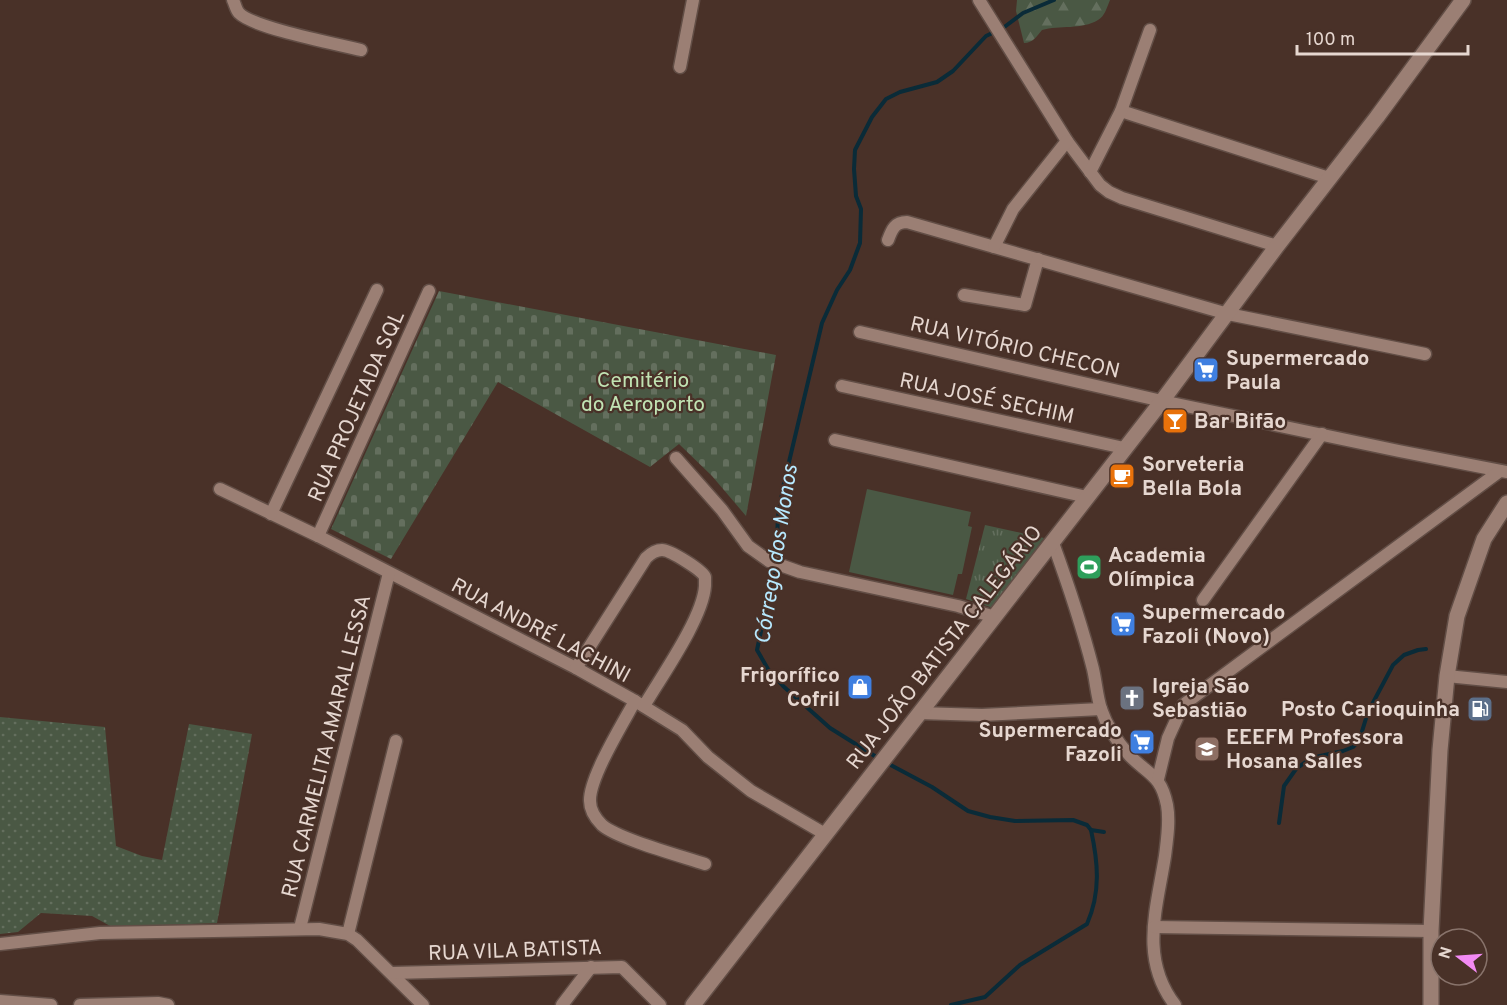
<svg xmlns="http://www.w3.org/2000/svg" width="1507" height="1005" viewBox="0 0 1507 1005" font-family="Overpass,sans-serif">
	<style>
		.grass { fill: url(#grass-dots) }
		.forest { fill: url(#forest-firs) }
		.cemetery { fill: url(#cemetery-stones) }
		.park { fill: url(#park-tufts) }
		.garden { fill: #4a5844 }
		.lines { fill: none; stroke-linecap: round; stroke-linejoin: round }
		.stream { stroke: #0a2b38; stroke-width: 4 }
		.street-casing { stroke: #624e46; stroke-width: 15 }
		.secondary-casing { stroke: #624e46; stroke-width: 18 }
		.street { stroke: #9b7f74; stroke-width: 12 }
		.secondary { stroke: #9b7f74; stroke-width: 15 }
		.labels { text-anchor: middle; stroke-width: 4.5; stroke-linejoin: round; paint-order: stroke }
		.street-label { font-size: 21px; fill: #e6d7d0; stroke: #493128 }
		.poi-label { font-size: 21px; font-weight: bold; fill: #e6d7d0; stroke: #493128; text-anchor: start }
		.park-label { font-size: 21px; fill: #c1e3b3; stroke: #493128 }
		.water-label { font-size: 22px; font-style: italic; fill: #b7e9ff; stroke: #493128 }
	</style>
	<defs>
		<pattern id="grass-dots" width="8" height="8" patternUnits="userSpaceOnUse" patternTransform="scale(1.5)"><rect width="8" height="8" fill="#4a5844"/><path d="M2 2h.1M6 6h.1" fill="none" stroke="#646f5e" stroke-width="1.8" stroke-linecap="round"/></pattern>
		<pattern id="forest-firs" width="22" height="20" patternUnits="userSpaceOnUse" patternTransform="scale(1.5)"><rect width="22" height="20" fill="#4a5844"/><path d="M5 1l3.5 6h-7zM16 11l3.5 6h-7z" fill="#646f5e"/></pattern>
		<pattern id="cemetery-stones" width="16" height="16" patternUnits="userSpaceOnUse" patternTransform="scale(1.5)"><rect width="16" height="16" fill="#4a5844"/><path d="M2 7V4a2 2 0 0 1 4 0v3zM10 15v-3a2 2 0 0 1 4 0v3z" fill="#646f5e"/></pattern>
		<pattern id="park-tufts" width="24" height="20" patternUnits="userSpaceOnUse" patternTransform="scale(1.5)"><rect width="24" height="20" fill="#4a5844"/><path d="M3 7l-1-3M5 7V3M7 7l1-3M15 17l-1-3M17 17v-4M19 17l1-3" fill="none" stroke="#646f5e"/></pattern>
	</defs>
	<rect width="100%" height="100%" fill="#493128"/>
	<polygon class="grass" points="0,717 105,727 116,846 142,856 162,860 189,724 252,734 217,923 112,927 92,916 41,913 18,932 0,934"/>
	<path class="forest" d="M 1017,0 L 1110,0 C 1107,7 1105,16 1098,20 C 1082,30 1059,25 1042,30 C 1037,36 1033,43 1024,43 L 1016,11 Z"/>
	<polygon class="cemetery" points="439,291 776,355 746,516 712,476 679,444 650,467 498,382 391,559 331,529"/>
	<polygon class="park" points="985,525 1044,538 993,608 966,599"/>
	<polygon class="garden" points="867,489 971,512 968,526 972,527 962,574 958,574 953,595 849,572"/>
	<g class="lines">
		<g class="stream">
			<polyline points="878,758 830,728 783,686 768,669 757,650 776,561 778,516 784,483 822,323 837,290 850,270 860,243 861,209 856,196 854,169 855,150 872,117 886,99 900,92 937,82 953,71 986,36 1003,28 1023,13 1054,0"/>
			<path d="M 885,762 L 932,787 L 968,811 L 990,817 L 1015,821 L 1073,820 L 1087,825 L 1091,830 C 1098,862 1101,892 1087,924 L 1020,965 L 985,997 L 951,1005"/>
			<polyline points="1279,823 1284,786 1296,769 1311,758 1343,751 1353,747 1359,741 1368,712 1393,665 1404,655 1418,650 1426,649"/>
			<polyline points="1091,830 1104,832"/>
		</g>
		<g class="street-casing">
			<g id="street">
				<path d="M 233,0 C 235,4 236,10 239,13 C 253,28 337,44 361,50"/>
				<polyline points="979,0 1067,141 1100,185 1109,192 1122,198 1277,246"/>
				<polyline points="680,67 693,0"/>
				<polyline points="1121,111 1329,178"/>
				<polyline points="1090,172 1121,111 1150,30"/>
				<path d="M 888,240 C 892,229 895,222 907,222 L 1228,314 L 1425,354"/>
				<polyline points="994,247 1013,209 1067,141"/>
				<polyline points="964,295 1025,305 1038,259"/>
				<polyline points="860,332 1162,401 1399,451 1507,472"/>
				<polyline points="842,386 1124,448"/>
				<polyline points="835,440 1087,497"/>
				<polyline points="676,458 722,510 748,546 769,561 800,572 958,606 995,617"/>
				<polyline points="220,489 318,536 576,668 635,701 682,730 708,757 751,791 825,834"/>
				<polyline points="271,514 377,290"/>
				<polyline points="318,536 429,291"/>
				<path d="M 1053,543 C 1068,584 1082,626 1093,669 C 1096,682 1097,697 1101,709 C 1107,727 1118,743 1130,756 C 1149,775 1161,775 1167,805 C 1170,821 1167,840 1165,856 C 1157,908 1139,958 1175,1005"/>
				<polyline points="1203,600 1322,434"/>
				<path d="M 576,668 L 646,558 C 650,554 655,550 662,550 C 670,550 702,570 705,577 C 705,578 705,586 705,586 C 703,618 661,677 644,706"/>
				<polyline points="1447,676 1507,682"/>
				<path d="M 635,701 C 623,723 589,778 590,801 C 590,810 595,818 602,825 C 618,839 681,856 705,864"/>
				<polyline points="919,713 982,715 1101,709"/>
				<polyline points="1158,779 1168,738 1183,705 1500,471"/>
				<polyline points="1154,927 1431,931"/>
				<polyline points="300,928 389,573"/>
				<polyline points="348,934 396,741"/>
				<polyline points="0,944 100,933 319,929 348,934 357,940 423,1005"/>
				<polyline points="392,973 622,967 660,1005"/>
				<polyline points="0,1001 51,1005"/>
				<polyline points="80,1005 158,1003 168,1005"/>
				<polyline points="562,1005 591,967"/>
			</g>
		</g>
		<g class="secondary-casing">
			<g id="secondary">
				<polyline points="693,1005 1162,401 1277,246 1377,117 1463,0"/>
				<polyline points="1431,1005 1431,931 1440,750 1447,676 1457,616 1484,539 1507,503"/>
			</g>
		</g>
		<use href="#street" class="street"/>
		<use href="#secondary" class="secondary"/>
	</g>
	<defs>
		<g id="supermarket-square" transform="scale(1.35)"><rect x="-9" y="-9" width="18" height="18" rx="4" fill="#3f7fe0" stroke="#493128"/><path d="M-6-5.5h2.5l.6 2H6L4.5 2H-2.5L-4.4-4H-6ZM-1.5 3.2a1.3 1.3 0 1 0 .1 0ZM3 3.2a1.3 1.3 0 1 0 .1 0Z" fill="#fff"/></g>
		<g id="bar-square" transform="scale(1.35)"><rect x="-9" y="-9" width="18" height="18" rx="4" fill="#e8710a" stroke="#493128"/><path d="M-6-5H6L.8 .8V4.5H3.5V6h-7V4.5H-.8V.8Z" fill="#fff"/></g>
		<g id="cafe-square" transform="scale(1.35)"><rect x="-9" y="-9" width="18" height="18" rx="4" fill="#e8710a" stroke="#493128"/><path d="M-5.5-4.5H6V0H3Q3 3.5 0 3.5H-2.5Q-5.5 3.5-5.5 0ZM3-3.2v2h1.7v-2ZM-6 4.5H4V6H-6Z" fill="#fff"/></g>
		<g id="stadium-square" transform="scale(1.35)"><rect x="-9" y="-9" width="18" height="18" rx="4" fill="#2e9e5b" stroke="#493128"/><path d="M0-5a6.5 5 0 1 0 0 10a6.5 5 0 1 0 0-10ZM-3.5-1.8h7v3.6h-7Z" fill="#fff"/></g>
		<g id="shop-square" transform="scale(1.35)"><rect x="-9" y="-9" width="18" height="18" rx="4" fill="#3f7fe0" stroke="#493128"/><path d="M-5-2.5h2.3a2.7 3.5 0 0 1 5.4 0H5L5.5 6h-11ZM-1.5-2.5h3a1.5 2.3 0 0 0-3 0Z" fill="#fff"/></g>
		<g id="church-square" transform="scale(1.35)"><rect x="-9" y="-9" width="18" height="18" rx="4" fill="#6b7280" stroke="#493128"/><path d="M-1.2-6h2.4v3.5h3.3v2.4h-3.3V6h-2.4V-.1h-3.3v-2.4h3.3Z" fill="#fff"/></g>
		<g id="fuel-square" transform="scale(1.35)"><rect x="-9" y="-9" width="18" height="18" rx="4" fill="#5c6f8a" stroke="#493128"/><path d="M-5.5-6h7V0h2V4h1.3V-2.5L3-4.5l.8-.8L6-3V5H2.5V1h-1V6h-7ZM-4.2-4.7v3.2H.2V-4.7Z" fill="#fff"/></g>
		<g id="school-square" transform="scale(1.35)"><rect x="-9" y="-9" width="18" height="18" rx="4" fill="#8d6e63" stroke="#493128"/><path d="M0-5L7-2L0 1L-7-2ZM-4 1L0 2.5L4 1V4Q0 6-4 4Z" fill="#fff"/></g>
	</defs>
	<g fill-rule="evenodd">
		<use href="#supermarket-square" x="1206" y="370"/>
		<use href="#bar-square" x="1175" y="421"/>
		<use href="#cafe-square" x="1122" y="476"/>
		<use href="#stadium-square" x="1089" y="567"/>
		<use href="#supermarket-square" x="1123" y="624"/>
		<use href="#shop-square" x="860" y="687"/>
		<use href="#church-square" x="1132" y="698"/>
		<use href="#fuel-square" x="1480" y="709"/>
		<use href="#supermarket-square" x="1142" y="742"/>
		<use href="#school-square" x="1207" y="749"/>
	</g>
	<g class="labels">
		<g class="street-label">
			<text transform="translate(1015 347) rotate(13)" y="7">RUA VITÓRIO CHECON</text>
			<text transform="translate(987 398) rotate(12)" y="7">RUA JOSÉ SECHIM</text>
			<text transform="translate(356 406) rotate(-66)" y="7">RUA PROJETADA SQL</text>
			<text transform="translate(541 630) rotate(28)" y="7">RUA ANDRÉ LACHINI</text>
			<text transform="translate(944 647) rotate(-52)" y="7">RUA JOÃO BATISTA CALEGÁRIO</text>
			<text transform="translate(326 746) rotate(-76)" y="7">RUA CARMELITA AMARAL LESSA</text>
			<text transform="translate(515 950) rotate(-2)" y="7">RUA VILA BATISTA</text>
		</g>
		<g class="poi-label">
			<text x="1226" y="365">Supermercado<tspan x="1226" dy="24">Paula</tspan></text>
			<text x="1194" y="428">Bar Bifão</text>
			<text x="1142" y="471">Sorveteria<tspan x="1142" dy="24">Bella Bola</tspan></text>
			<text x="1108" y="562">Academia<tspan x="1108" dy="24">Olímpica</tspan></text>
			<text x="1142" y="619">Supermercado<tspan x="1142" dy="24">Fazoli (Novo)</tspan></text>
			<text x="840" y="682" text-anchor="end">Frigorífico<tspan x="840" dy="24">Cofril</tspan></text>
			<text x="1152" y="693">Igreja São<tspan x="1152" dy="24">Sebastião</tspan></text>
			<text x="1460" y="716" text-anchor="end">Posto Carioquinha</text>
			<text x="1122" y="737" text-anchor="end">Supermercado<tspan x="1122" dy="24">Fazoli</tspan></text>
			<text x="1226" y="744">EEEFM Professora<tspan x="1226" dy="24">Hosana Salles</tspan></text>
		</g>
		<g class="park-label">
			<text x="643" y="387">Cemitério<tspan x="643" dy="24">do Aeroporto</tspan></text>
		</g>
		<g class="water-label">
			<text transform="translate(775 554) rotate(-81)" y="8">Córrego dos Monos</text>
		</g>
	</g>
	<g transform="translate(1459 957) rotate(287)"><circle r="28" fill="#493128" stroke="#88736b" stroke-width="1.5"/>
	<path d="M0-4.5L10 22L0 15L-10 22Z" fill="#f28af3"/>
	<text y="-9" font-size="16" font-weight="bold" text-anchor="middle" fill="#e6d7d0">N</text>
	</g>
	<path d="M1297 45v9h171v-9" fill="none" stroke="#e6d7d0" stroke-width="3"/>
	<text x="1306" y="45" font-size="18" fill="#e6d7d0" stroke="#493128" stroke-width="4.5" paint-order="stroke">100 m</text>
</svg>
